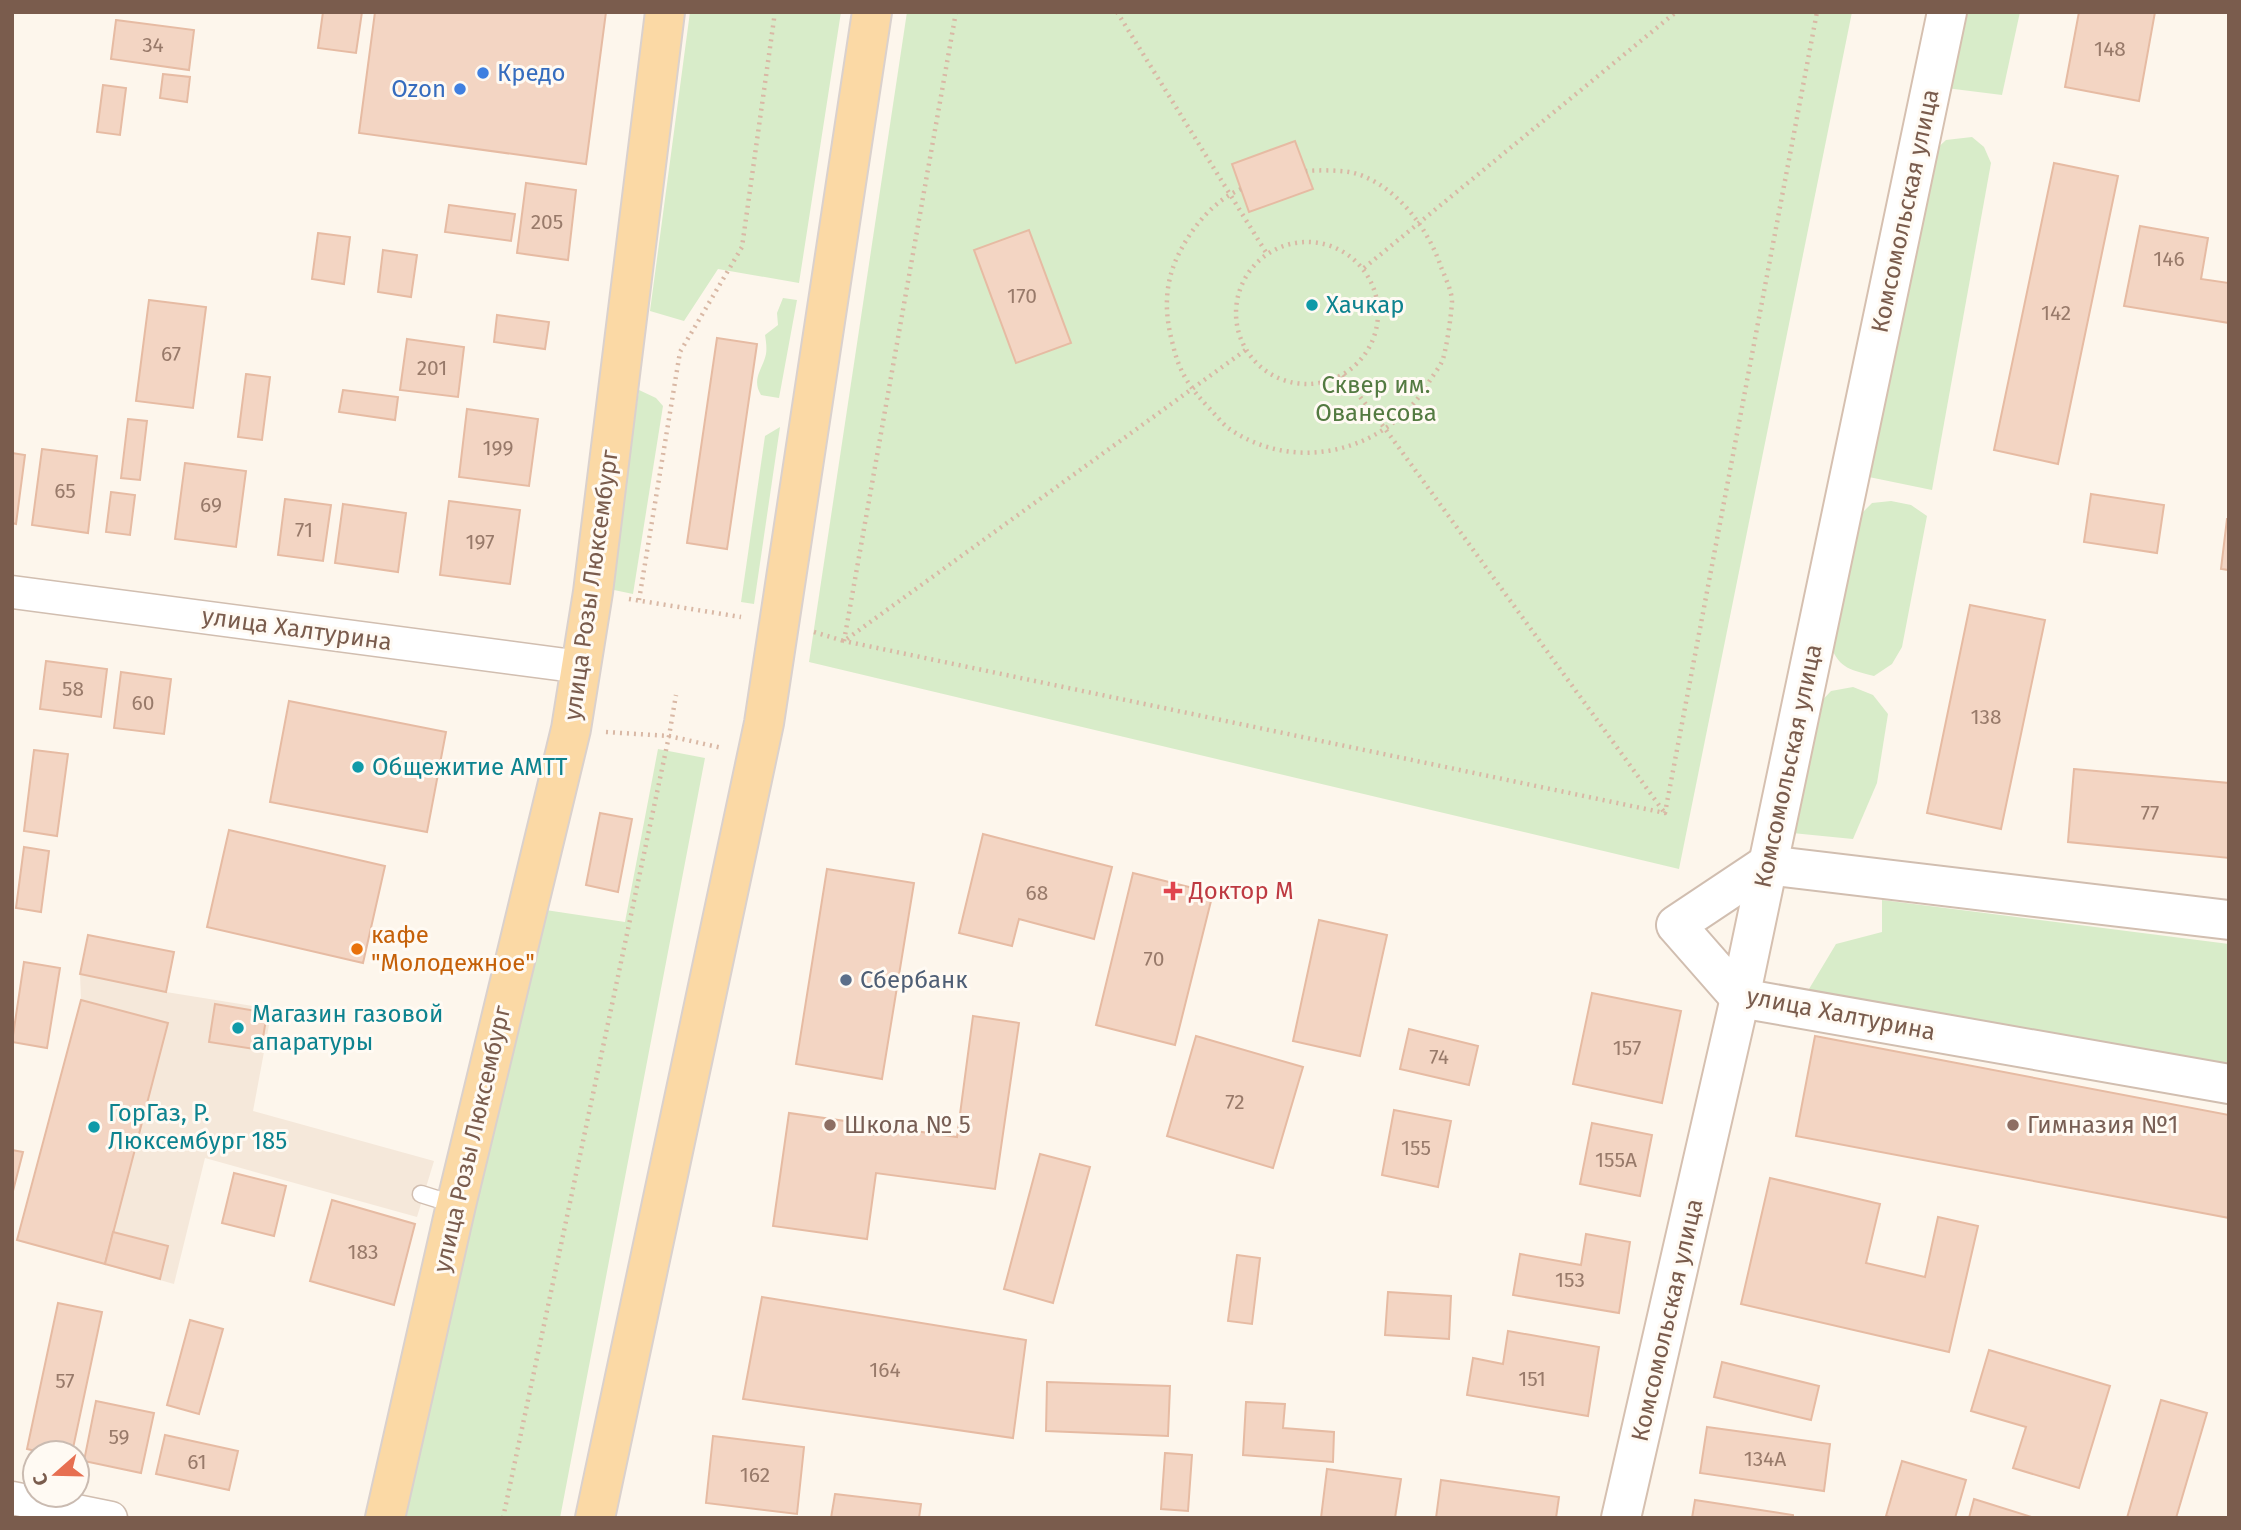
<svg xmlns="http://www.w3.org/2000/svg" width="2241" height="1530" viewBox="0 0 2241 1530" font-family="'Fira Sans',sans-serif">
	<style>
		.residential { fill: #f5e8da }
		.green { fill: #d8ecc9 }
		.building { fill: #f3d5c3; stroke: #e6bba3; stroke-width: 2 }
		.lines { fill: none; stroke-linecap: round; stroke-linejoin: round }
		.service-casing { stroke: #d1beb0; stroke-width: 19 }
		.minor-casing { stroke: #d1beb0; stroke-width: 35 }
		.tertiary-casing { stroke: #d1beb0; stroke-width: 42 }
		.secondary-casing { stroke: #d6c0b0; stroke-width: 42 }
		.primary-casing { stroke: #dad1cd; stroke-width: 42 }
		.path { stroke: #d9b8a5; stroke-width: 4.5; stroke-dasharray: 2 5; stroke-linecap: butt }
		.service { stroke: #fff; stroke-width: 16 }
		.minor { stroke: #fff; stroke-width: 32 }
		.tertiary { stroke: #fff; stroke-width: 38 }
		.secondary { stroke: #fff; stroke-width: 38 }
		.primary { stroke: #fbd9a5; stroke-width: 38 }
		.shop-dot { fill: #3f7fe0; stroke: #fffaf3; stroke-width: 2.5 }
		.culture-dot { fill: #0f9aa8; stroke: #fffaf3; stroke-width: 2.5 }
		.health-dot { fill: #e0444e; stroke: #fffaf3; stroke-width: 2.5 }
		.food-dot { fill: #e8710a; stroke: #fffaf3; stroke-width: 2.5 }
		.service-dot { fill: #5c6f8a; stroke: #fffaf3; stroke-width: 2.5 }
		.education-dot { fill: #8d6e63; stroke: #fffaf3; stroke-width: 2.5 }
		.labels { text-anchor: middle; stroke-width: 6; stroke-linejoin: round; paint-order: stroke }
		.number-label { font-size: 21px; fill: #987a6a }
		.shop-label { font-size: 24px; fill: #366cbe; stroke: #fffaf3; text-anchor: start }
		.street-label { font-size: 24px; fill: #7a5c4d; stroke: #fffaf3 }
		.culture-label { font-size: 24px; fill: #0d838f; stroke: #fffaf3; text-anchor: start }
		.park-label { font-size: 24px; fill: #537a41; stroke: #fffaf3 }
		.health-label { font-size: 24px; fill: #be3a42; stroke: #fffaf3; text-anchor: start }
		.food-label { font-size: 24px; fill: #c56008; stroke: #fffaf3; text-anchor: start }
		.service-label { font-size: 24px; fill: #4e5e75; stroke: #fffaf3; text-anchor: start }
		.education-label { font-size: 24px; fill: #785e54; stroke: #fffaf3; text-anchor: start }
	</style>
	<rect width="100%" height="100%" fill="#fdf6ec"/>
	<polygon class="residential" points="88,935 174,952 166,992 272,1009 253,1111 434,1161 417,1217 205,1158 174,1284 17,1240 81,1000 80,974"/>
	<g class="green">
		<polygon points="690,12 841,12 799,283 718,269 684,321 650,311"/>
		<polygon points="907,12 1852,12 1679,869 809,662"/>
		<polygon points="1962,12 2020,12 2002,95 1946,88"/>
		<polygon points="1972,137 1984,147 1991,163 1932,490 1864,476 1932,153 1946,140"/>
		<path d="M 783,298 L 797,300 L 779,398 L 761,395 C 751,379 763,369 766,354 C 767,348 766,341 765,335 L 778,325 L 777,313 Z"/>
		<polygon points="639,390 656,398 663,406 633,594 614,590 612,578"/>
		<polygon points="780,427 754,604 741,602 765,436"/>
		<path d="M 1891,501 L 1911,505 L 1927,516 L 1902,647 L 1892,664 L 1874,676 C 1852,670 1839,669 1831,646 L 1862,513 L 1872,503 Z"/>
		<polygon points="1853,687 1873,695 1888,714 1877,783 1853,839 1792,833 1817,706 1831,691"/>
		<polygon points="658,749 705,758 560,1518 406,1518 539,909 625,922"/>
		<polygon points="1882,900 2229,944 2229,1067 1806,994 1836,944 1882,932"/>
	</g>
	<g class="building">
		<polygon points="323,12 362,12 356,53 318,48"/>
		<polygon points="375,12 606,12 586,164 359,133"/>
		<polygon points="2079,12 2155,12 2139,101 2065,87"/>
		<polygon points="116,20 194,30 189,70 111,59"/>
		<polygon points="163,74 190,77 187,102 160,98"/>
		<polygon points="103,85 126,88 120,135 97,132"/>
		<polygon points="1295,141 1313,189 1249,212 1232,164"/>
		<polygon points="2054,163 2118,176 2058,464 1994,450"/>
		<polygon points="526,183 576,190 568,260 517,253"/>
		<polygon points="449,205 515,214 511,241 445,232"/>
		<polygon points="2140,226 2208,238 2201,279 2229,283 2229,323 2124,306"/>
		<polygon points="1029,230 1071,343 1016,363 974,250"/>
		<polygon points="318,233 350,237 344,284 312,279"/>
		<polygon points="383,250 417,255 411,297 378,292"/>
		<polygon points="149,300 206,307 193,408 136,401"/>
		<polygon points="497,315 549,322 545,349 494,342"/>
		<polygon points="717,338 757,344 727,549 687,543"/>
		<polygon points="407,339 464,347 458,397 400,390"/>
		<polygon points="246,374 270,377 262,440 238,437"/>
		<polygon points="343,390 398,397 395,420 339,412"/>
		<polygon points="467,409 538,419 529,486 459,477"/>
		<polygon points="128,419 147,421 140,480 121,478"/>
		<polygon points="42,449 97,456 88,533 32,525"/>
		<polygon points="12,453 25,455 16,524 12,523"/>
		<polygon points="185,463 246,471 236,547 175,539"/>
		<polygon points="111,492 135,495 130,535 106,532"/>
		<polygon points="2091,494 2164,505 2157,553 2084,542"/>
		<polygon points="285,499 331,505 323,561 278,555"/>
		<polygon points="449,501 520,510 510,584 440,575"/>
		<polygon points="343,504 406,513 398,572 335,563"/>
		<polygon points="2227,519 2229,519 2229,570 2221,569"/>
		<polygon points="1970,605 2045,620 2001,829 1927,813"/>
		<polygon points="46,661 107,669 101,717 40,709"/>
		<polygon points="121,672 171,679 164,734 114,728"/>
		<polygon points="289,701 446,732 427,832 270,802"/>
		<polygon points="34,750 68,754 57,836 24,831"/>
		<polygon points="2074,769 2229,783 2229,858 2068,842"/>
		<polygon points="600,813 632,819 618,892 586,885"/>
		<polygon points="229,830 385,866 363,963 207,927"/>
		<polygon points="983,834 1112,867 1094,939 1019,919 1012,946 959,933"/>
		<polygon points="24,847 49,851 41,912 16,908"/>
		<polygon points="827,869 914,883 882,1079 796,1064"/>
		<polygon points="1133,873 1213,893 1175,1045 1096,1025"/>
		<polygon points="1319,920 1387,935 1360,1056 1293,1041"/>
		<polygon points="88,935 174,952 166,992 80,974"/>
		<polygon points="24,962 60,968 47,1048 12,1042"/>
		<polygon points="1592,993 1681,1011 1662,1103 1573,1084"/>
		<polygon points="81,1000 168,1023 105,1264 17,1240"/>
		<polygon points="215,1004 267,1013 261,1050 209,1042"/>
		<polygon points="973,1016 1019,1023 995,1189 876,1173 867,1239 773,1226 789,1113 957,1137"/>
		<polygon points="1409,1029 1478,1046 1469,1085 1400,1069"/>
		<polygon points="1196,1036 1303,1067 1273,1168 1167,1136"/>
		<polygon points="1815,1036 2229,1115 2229,1218 1796,1136"/>
		<polygon points="1394,1110 1451,1121 1438,1187 1382,1175"/>
		<polygon points="1592,1123 1652,1135 1640,1196 1580,1184"/>
		<polygon points="12,1150 23,1152 13,1191 12,1191"/>
		<polygon points="1040,1154 1090,1167 1053,1303 1004,1289"/>
		<polygon points="234,1173 286,1186 274,1236 222,1223"/>
		<polygon points="1770,1178 1880,1204 1866,1263 1925,1277 1938,1217 1978,1226 1949,1352 1741,1304"/>
		<polygon points="332,1200 415,1224 394,1305 310,1281"/>
		<polygon points="113,1232 168,1246 160,1279 105,1264"/>
		<polygon points="1586,1234 1630,1242 1619,1313 1513,1295 1520,1254 1581,1265"/>
		<polygon points="1237,1255 1260,1258 1252,1324 1228,1321"/>
		<polygon points="1388,1292 1451,1296 1449,1339 1385,1335"/>
		<polygon points="762,1297 1026,1340 1013,1438 743,1399"/>
		<polygon points="58,1303 102,1312 72,1453 44,1453 27,1449"/>
		<polygon points="190,1320 223,1329 199,1414 167,1405"/>
		<polygon points="1508,1331 1599,1347 1588,1416 1467,1395 1473,1358 1503,1364"/>
		<polygon points="1989,1350 2110,1386 2079,1488 2013,1468 2026,1427 1971,1411"/>
		<polygon points="1722,1362 1819,1386 1811,1420 1714,1397"/>
		<polygon points="1047,1382 1170,1386 1168,1436 1046,1431"/>
		<polygon points="2161,1400 2207,1413 2176,1518 2127,1518"/>
		<polygon points="96,1401 154,1413 141,1473 84,1461"/>
		<polygon points="1246,1402 1285,1404 1283,1428 1334,1432 1333,1462 1243,1455"/>
		<polygon points="1707,1427 1830,1444 1824,1491 1700,1473"/>
		<polygon points="165,1435 238,1451 229,1490 156,1474"/>
		<polygon points="713,1436 804,1447 797,1514 706,1503"/>
		<polygon points="1165,1453 1192,1455 1188,1511 1161,1509"/>
		<polygon points="1902,1461 1966,1480 1955,1518 1893,1518 1886,1516"/>
		<polygon points="1327,1469 1401,1479 1395,1518 1321,1518"/>
		<polygon points="1441,1480 1559,1497 1556,1518 1436,1518"/>
		<polygon points="835,1494 921,1504 919,1518 831,1518"/>
		<polygon points="1974,1499 2035,1518 1969,1518"/>
		<polygon points="1695,1500 1793,1515 1793,1518 1692,1518"/>
	</g>
	<g class="lines">
		<g class="service-casing">
			<polyline id="service" points="421,1194 456,1205"/>
		</g>
		<g class="minor-casing">
			<g id="minor">
				<polyline points="12,592 581,667"/>
				<polyline points="12,1498 111,1518"/>
			</g>
		</g>
		<g class="tertiary-casing">
			<polyline id="tertiary" points="2229,920 1766,865 1676,925 1740,998 2229,1084"/>
		</g>
		<g class="secondary-casing">
			<polyline id="secondary" points="1621,1518 1740,998 1947,12"/>
		</g>
		<g class="primary-casing">
			<g id="primary">
				<polyline points="385,1518 456,1205 571,729 593,592 665,12"/>
				<polyline points="595,1518 764,723 872,12"/>
			</g>
		</g>
		<g class="path">
			<polyline points="956,12 844,641 1665,813 1817,12"/>
			<polyline points="1117,12 1267,254"/>
			<path d="M 1241,189 C 1211,202 1188,232 1175,262 C 1164,290 1165,316 1173,345 C 1179,372 1190,388 1209,408 C 1216,415 1223,425 1231,430 C 1299,475 1389,450 1429,382 C 1433,375 1440,367 1443,359 C 1447,345 1451,317 1452,302 C 1452,291 1445,277 1441,267 C 1428,227 1392,180 1349,172 C 1335,170 1320,170 1306,171"/>
			<circle cx="1307" cy="313" r="71"/>
			<polyline points="1364,268 1676,12"/>
			<polyline points="1343,375 1386,430 1664,812"/>
			<polyline points="629,599 741,617"/>
			<polyline points="639,600 680,352 742,247 775,12"/>
			<polyline points="814,632 844,641 1247,349"/>
			<polyline points="606,732 669,736 722,748"/>
			<polyline points="503,1518 669,736 676,695"/>
		</g>
		<use href="#service" class="service"/>
		<use href="#minor" class="minor"/>
		<use href="#tertiary" class="tertiary"/>
		<use href="#secondary" class="secondary"/>
		<use href="#primary" class="primary"/>
	</g>
	<g class="shop-dot">
		<circle cx="483" cy="73" r="7"/>
		<circle cx="460" cy="89" r="7"/>
	</g>
	<g class="culture-dot">
		<circle cx="1312" cy="305" r="7"/>
		<circle cx="358" cy="767" r="7"/>
		<circle cx="238" cy="1028" r="7"/>
		<circle cx="94" cy="1127" r="7"/>
	</g>
	<path class="health-dot" d="M1169.5 880.5h7v7h7v7h-7v7h-7v-7h-7v-7h7z"/>
	<circle class="food-dot" cx="357" cy="949" r="7"/>
	<circle class="service-dot" cx="846" cy="980" r="7"/>
	<g class="education-dot">
		<circle cx="830" cy="1125" r="7"/>
		<circle cx="2013" cy="1125" r="7"/>
	</g>
	<g class="labels">
		<g class="number-label">
			<text x="153" y="52">34</text>
			<text x="2110" y="56">148</text>
			<text x="547" y="229">205</text>
			<text x="2169" y="266">146</text>
			<text x="1022" y="303">170</text>
			<text x="2056" y="320">142</text>
			<text x="171" y="361">67</text>
			<text x="432" y="375">201</text>
			<text x="498" y="455">199</text>
			<text x="65" y="498">65</text>
			<text x="211" y="512">69</text>
			<text x="304" y="537">71</text>
			<text x="480" y="549">197</text>
			<text x="73" y="696">58</text>
			<text x="143" y="710">60</text>
			<text x="1986" y="724">138</text>
			<text x="2150" y="820">77</text>
			<text x="1037" y="900">68</text>
			<text x="1154" y="966">70</text>
			<text x="1627" y="1055">157</text>
			<text x="1439" y="1064">74</text>
			<text x="1235" y="1109">72</text>
			<text x="1416" y="1155">155</text>
			<text x="1616" y="1167">155А</text>
			<text x="363" y="1259">183</text>
			<text x="1570" y="1287">153</text>
			<text x="885" y="1377">164</text>
			<text x="1532" y="1386">151</text>
			<text x="65" y="1388">57</text>
			<text x="119" y="1444">59</text>
			<text x="1765" y="1466">134А</text>
			<text x="197" y="1469">61</text>
			<text x="755" y="1482">162</text>
		</g>
		<g class="shop-label">
			<text x="497" y="81">Кредо</text>
			<text x="446" y="97" text-anchor="end">Ozon</text>
		</g>
		<g class="street-label">
			<text transform="translate(1905 211) rotate(-78)" y="8">Комсомольская улица</text>
			<text transform="translate(591 585) rotate(-82)" y="8">улица Розы Люксембург</text>
			<text transform="translate(297 629) rotate(8)" y="8">улица Халтурина</text>
			<text transform="translate(1788 766) rotate(-78)" y="8">Комсомольская улица</text>
			<text transform="translate(1841 1014) rotate(11)" y="8">улица Халтурина</text>
			<text transform="translate(472 1139) rotate(-77)" y="8">улица Розы Люксембург</text>
			<text transform="translate(1667 1320) rotate(-77)" y="8">Комсомольская улица</text>
		</g>
		<g class="culture-label">
			<text x="1326" y="313">Хачкар</text>
			<text x="372" y="775">Общежитие АМТТ</text>
			<text x="252" y="1022">Магазин газовой<tspan x="252" dy="28">апаратуры</tspan></text>
			<text x="108" y="1121">ГорГаз, Р.<tspan x="108" dy="28">Люксембург 185</tspan></text>
		</g>
		<g class="park-label">
			<text x="1376" y="393">Сквер им.<tspan x="1376" dy="28">Ованесова</tspan></text>
		</g>
		<g class="health-label">
			<text x="1189" y="899">Доктор М</text>
		</g>
		<g class="food-label">
			<text x="371" y="943">кафе<tspan x="371" dy="28">"Молодежное"</tspan></text>
		</g>
		<g class="service-label">
			<text x="860" y="988">Сбербанк</text>
		</g>
		<g class="education-label">
			<text x="844" y="1133">Школа № 5</text>
			<text x="2027" y="1133">Гимназия №1</text>
		</g>
	</g>
	<rect width="2241" height="1530" fill="none" stroke="#7a5c4d" stroke-width="28"/>
	<g transform="translate(56 1474) rotate(250)"><circle r="33" fill="#fffaf3" stroke="#cabbb1" stroke-width="2"/>
	<path d="M0-5L12 26L0 18L-12 26Z" fill="#e76f51"/>
	<text y="-10" font-size="19" font-weight="bold" text-anchor="middle" fill="#7a5c4d">С</text>
	</g>
</svg>
